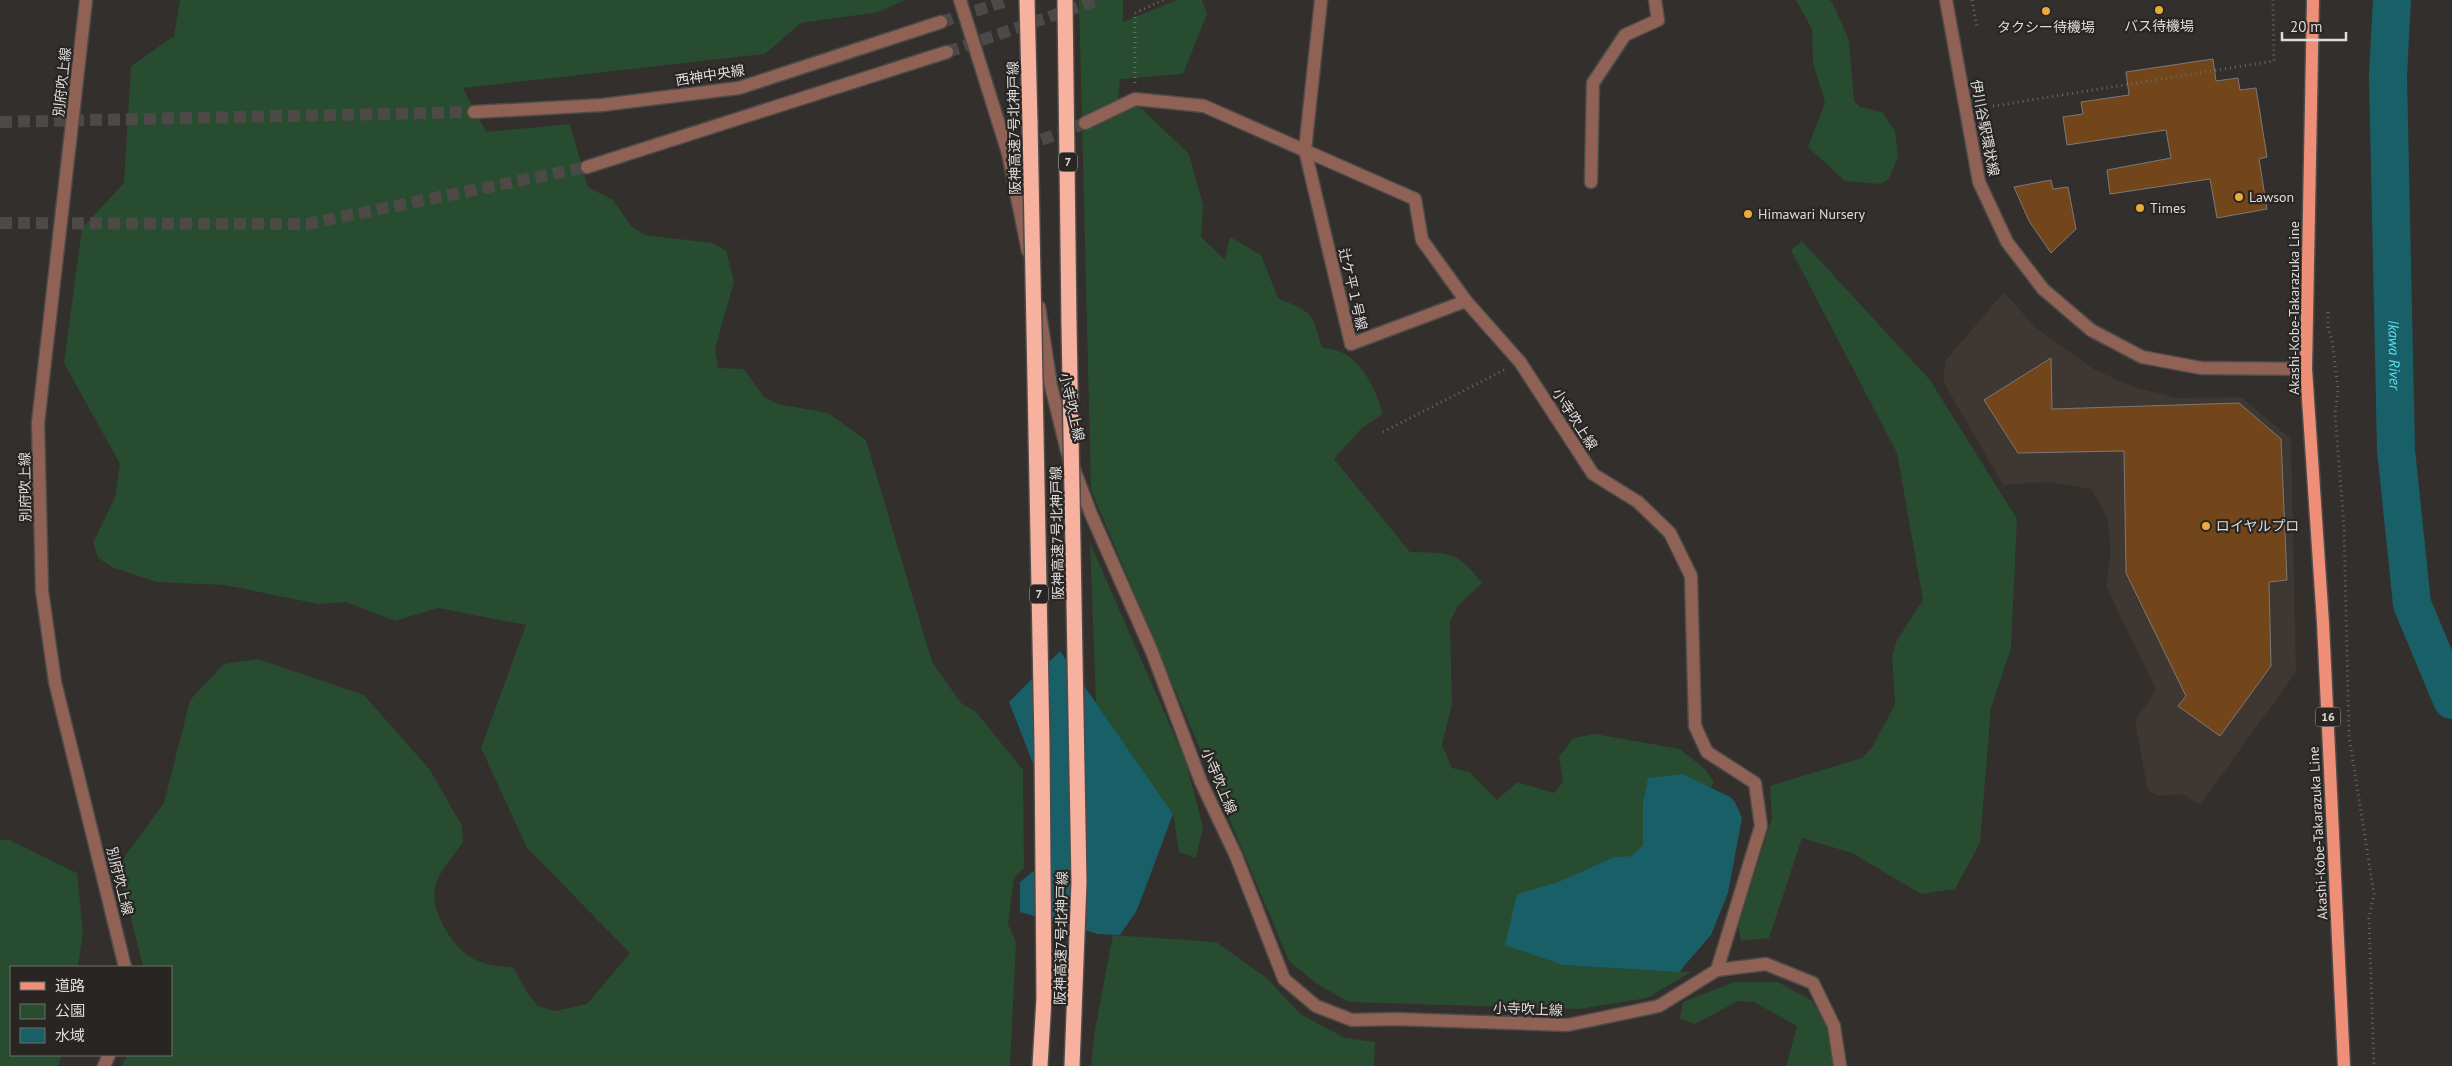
<svg xmlns="http://www.w3.org/2000/svg" width="2452" height="1066" viewBox="0 0 2452 1066" font-family="'PT Sans','Noto Sans JP',sans-serif">
	<style>
		.built { fill: #3f3731 }
		.green { fill: #274c2f }
		.water { fill: #195f67 }
		.lines { fill: none; stroke-linecap: round; stroke-linejoin: round }
		.river { stroke: #195f67; stroke-width: 38 }
		.building { fill: #72461a; stroke: #7c7977 }
		.minor-tunnel { stroke: #4c4947; stroke-width: 12; stroke-dasharray: 12 6; stroke-linecap: butt }
		.minor-casing { stroke: #4e4b49; stroke-width: 15 }
		.major-casing { stroke: #4e4b49; stroke-width: 15 }
		.highway-casing { stroke: #4e4b49; stroke-width: 18 }
		.path { stroke: #6b6967; stroke-width: 3; stroke-dasharray: 1 4; stroke-linecap: butt }
		.minor { stroke: #906155; stroke-width: 12 }
		.major { stroke: #ef8f77; stroke-width: 12 }
		.highway { stroke: #f7b19f; stroke-width: 15 }
		.highway-bridge-casing { stroke: #4e4b49; stroke-width: 18; stroke-linecap: butt }
		.highway-bridge { stroke: #f7b19f; stroke-width: 15 }
		.poi-dot { fill: #ebaa39; stroke: #282523; stroke-width: 2 }
		.labels { text-anchor: middle; stroke-width: 4.5; stroke-linejoin: round; paint-order: stroke }
		.shield { fill: #282523; stroke: #a8a6a4; stroke-width: 1 }
		.shield-label { font-size: 12px; font-weight: bold; fill: #dfdddc }
		.poi-label { font-size: 14px; fill: #dfdddc; stroke: #282523; text-anchor: start }
		.street-label { font-size: 14px; fill: #dfdddc; stroke: #282523 }
		.water-label { font-size: 15px; font-style: italic; fill: #5ddeed; stroke: #282523 }
	</style>
	<rect width="100%" height="100%" fill="#322f2d"/>
	<polygon class="built" points="2004,292 2035,327 2095,370 2134,387 2178,398 2241,397 2291,439 2296,672 2200,805 2183,794 2157,796 2148,790 2135,721 2156,690 2106,586 2111,552 2107,517 2091,489 2049,482 2003,485 1944,383 1943,375 1946,360"/>
	<g class="green">
		<path d="M 180,0 L 905,0 L 879,12 L 801,23 L 765,54 L 463,88 L 486,132 L 570,124 L 588,187 L 613,200 L 632,227 L 645,235 L 713,243 L 726,251 L 734,282 L 715,349 L 718,368 L 744,369 L 764,397 L 778,404 L 828,413 L 866,440 L 932,662 L 961,703 L 976,712 L 1023,770 L 1024,868 L 1014,878 L 1008,924 L 1016,942 L 1010,1066 L 122,1066 L 127,1055 L 171,1055 L 171,967 L 143,967 L 120,872 L 125,856 L 164,803 L 190,700 L 224,664 L 258,659 L 364,695 L 430,770 L 462,826 L 463,842 C 455,854 443,867 437,881 C 427,904 447,938 465,953 C 477,964 497,967 513,967 L 528,994 L 538,1006 L 555,1011 L 587,1004 L 630,953 L 527,848 L 481,748 L 526,625 L 438,608 L 395,621 L 346,602 L 318,604 L 225,585 L 156,582 L 112,567 L 98,558 L 93,543 L 115,497 L 120,464 L 64,363 L 82,228 L 124,183 L 131,66 L 174,36 Z"/>
		<path d="M 1079,0 L 1123,0 L 1123,22 L 1177,0 L 1202,0 L 1207,14 L 1183,74 L 1120,79 L 1118,98 L 1142,109 L 1189,154 L 1203,205 L 1201,237 L 1225,260 L 1230,237 L 1261,255 L 1278,298 C 1314,314 1311,310 1322,347 C 1329,349 1339,350 1345,354 C 1365,366 1377,393 1383,414 L 1362,428 L 1334,459 L 1410,552 C 1450,553 1456,550 1482,583 L 1458,606 L 1450,621 L 1452,705 L 1442,745 L 1452,768 L 1469,772 L 1497,800 L 1517,782 L 1554,793 L 1563,781 L 1559,757 L 1573,738 L 1595,734 L 1680,749 L 1705,769 L 1714,782 L 1710,789 L 1683,774 L 1643,803 L 1643,845 L 1631,856 L 1614,857 L 1558,882 L 1517,894 L 1563,965 L 1691,972 L 1647,998 L 1579,1009 L 1349,1002 L 1317,984 L 1289,961 L 1091,490 Z"/>
		<polygon points="1796,0 1829,0 1832,2 1849,40 1854,101 1860,107 1882,112 1895,131 1898,157 1888,180 1880,184 1845,181 1808,147 1825,102 1813,63 1812,29"/>
		<polygon points="1802,241 1930,380 2017,519 2011,648 1991,708 1980,843 1955,889 1921,894 1852,853 1802,838 1769,938 1741,941 1738,926 1772,818 1770,786 1862,758 1873,746 1895,704 1892,656 1897,640 1923,600 1897,453 1791,250"/>
		<polygon points="1090,543 1186,762 1203,827 1196,858 1179,852 1173,814 1096,703"/>
		<polygon points="0,840 9,840 77,873 83,932 78,967 11,967 11,1055 62,1055 58,1066 0,1066"/>
		<polygon points="1113,935 1216,942 1268,979 1300,1014 1345,1038 1375,1042 1374,1066 1091,1066 1095,1029"/>
		<polygon points="1734,982 1778,982 1811,1000 1828,1026 1833,1066 1786,1066 1797,1026 1754,1002 1738,1001 1695,1024 1680,1018 1683,1002"/>
	</g>
	<g class="water">
		<polygon points="1060,651 1173,814 1137,910 1120,935 1098,934 1020,912 1020,882 1042,864 1038,776 1009,702"/>
		<polygon points="1683,774 1730,797 1735,802 1742,818 1728,893 1711,935 1679,972 1563,965 1505,945 1517,894 1558,882 1614,857 1631,856 1643,845 1643,803 1648,778"/>
	</g>
	<g class="lines">
		<path class="river" id="s1" d="M 2392,0 L 2388,75 L 2396,450 L 2412,604 L 2452,700"/>
	</g>
	<g class="building">
		<polygon points="2213,59 2216,81 2238,78 2240,90 2256,88 2267,157 2259,159 2267,209 2217,218 2210,179 2110,194 2107,170 2171,158 2166,130 2067,145 2063,117 2083,114 2081,102 2129,95 2126,72"/>
		<polygon points="2051,180 2053,189 2068,187 2076,229 2051,253 2029,221 2014,187"/>
		<polygon points="2051,358 2052,409 2239,403 2281,439 2287,580 2269,582 2271,666 2220,736 2178,706 2186,696 2126,573 2124,451 2018,453 1984,400"/>
	</g>
	<g class="lines">
		<g class="minor-tunnel">
			<polyline points="941,22 1009,0"/>
			<polyline points="947,52 1098,0"/>
			<polyline points="0,122 474,112"/>
			<polyline points="1008,153 1085,123"/>
			<polyline points="0,223 307,224 587,167"/>
		</g>
		<g class="minor-casing">
			<g id="minor">
				<polyline points="86,0 38,423 42,591 55,682 125,967"/>
				<polyline points="960,0 1008,153 1028,251"/>
				<polyline points="1321,0 1305,150 1351,344 1466,301"/>
				<polyline points="1946,0 1979,182 2007,242 2043,289 2091,330 2142,357 2201,368 2306,369"/>
				<polyline points="474,112 602,105 739,88 941,22"/>
				<polyline points="1085,123 1135,99 1204,106 1415,199 1422,240 1466,301 1520,362 1593,474 1638,502 1670,533 1691,576 1695,726 1707,752 1755,783 1761,826 1717,970"/>
				<polyline points="587,167 947,52"/>
				<polyline points="1591,182 1593,83 1625,35 1658,20 1655,0"/>
				<polyline points="1039,307 1051,386 1067,451 1091,514 1152,652 1201,782 1236,856 1284,979 1316,1006 1352,1020 1395,1019 1568,1025 1659,1006 1717,970 1766,964 1813,983 1834,1026 1840,1066"/>
				<polyline points="104,1066 109,1055"/>
			</g>
		</g>
		<g class="major-casing">
			<polyline id="major" points="2313,0 2306,369 2323,623 2344,1066"/>
		</g>
		<g class="highway-casing">
			<g id="highway">
				<polyline points="1027,0 1030,123"/>
				<polyline points="1065,0 1069,324"/>
			</g>
		</g>
		<g class="path">
			<polyline points="1972,0 1977,27"/>
			<polyline points="1135,83 1135,13 1163,0"/>
			<polyline points="1993,106 2274,61 2273,0"/>
			<polyline points="2328,312 2328,329 2332,340 2338,389 2335,414 2344,526 2349,736 2374,894 2369,918 2374,1066"/>
			<polyline points="1383,432 1506,369"/>
		</g>
		<use href="#minor" class="minor"/>
		<use href="#major" class="major"/>
		<use href="#highway" class="highway"/>
		<g class="highway-bridge-casing">
			<g id="highway-bridge">
				<polyline points="1030,123 1042,743 1044,998 1040,1066"/>
				<polyline points="1069,324 1079,882 1072,1066"/>
			</g>
		</g>
		<use href="#highway-bridge" class="highway-bridge"/>
	</g>
	<g class="poi-dot">
		<circle cx="2159" cy="10" r="5"/>
		<circle cx="2046" cy="11" r="5"/>
		<circle cx="2239" cy="197" r="5"/>
		<circle cx="2140" cy="208" r="5"/>
		<circle cx="1748" cy="214" r="5"/>
		<circle cx="2206" cy="526" r="5"/>
	</g>
	<g class="labels">
		<g class="shield">
			<rect x="1059" y="152.5" width="18" height="19" rx="4"/>
			<rect x="1030" y="584.5" width="18" height="19" rx="4"/>
			<rect x="2315.5" y="707.5" width="25" height="19" rx="4"/>
		</g>
		<g class="shield-label">
			<text x="1068" y="166">7</text>
			<text x="1039" y="598">7</text>
			<text x="2328" y="721">16</text>
		</g>
		<g class="poi-label">
			<text x="2159" y="31" text-anchor="middle">バス待機場</text>
			<text x="2046" y="32" text-anchor="middle">タクシー待機場</text>
			<text x="2249" y="202">Lawson</text>
			<text x="2150" y="213">Times</text>
			<text x="1758" y="219">Himawari Nursery</text>
			<text x="2216" y="531">ロイヤルプロ</text>
		</g>
		<g class="street-label">
			<text transform="translate(710 75) rotate(-9)" y="5">西神中央線</text>
			<text transform="translate(62 82) rotate(-84)" y="5">別府吹上線</text>
			<text transform="translate(1014 128) rotate(-91)" y="5">阪神高速7号北神戸線</text>
			<text transform="translate(1985 128) rotate(79)" y="5">伊川谷駅環状線</text>
			<text transform="translate(1353 289) rotate(77)" y="5">辻ケ平１号線</text>
			<text transform="translate(2294 308) rotate(-90)" y="5">Akashi-Kobe-Takarazuka Line</text>
			<text transform="translate(1072 407) rotate(77)" y="5">小寺吹上線</text>
			<text transform="translate(1575 419) rotate(57)" y="5">小寺吹上線</text>
			<text transform="translate(25 487) rotate(-91)" y="5">別府吹上線</text>
			<text transform="translate(1057 533) rotate(-91)" y="5">阪神高速7号北神戸線</text>
			<text transform="translate(1219 781) rotate(67)" y="5">小寺吹上線</text>
			<text transform="translate(2318 833) rotate(-93)" y="5">Akashi-Kobe-Takarazuka Line</text>
			<text transform="translate(120 881) rotate(76)" y="5">別府吹上線</text>
			<text transform="translate(1061 938) rotate(-89)" y="5">阪神高速7号北神戸線</text>
			<text transform="translate(1528 1009) rotate(2)" y="5">小寺吹上線</text>
		</g>
		<g class="water-label">
			<text dy="5" stroke="none"><textPath href="#s1" startOffset="355">Ikawa River</textPath></text>
		</g>
	</g>
	<rect x="10" y="966" width="162" height="90" fill="#282523" stroke="#716f6d"/>
	<rect x="20" y="982" width="25" height="8" fill="#ef8f77" stroke="#716f6d"/>
	<text x="55" y="991" font-size="15" fill="#dfdddc">道路</text>
	<rect x="20" y="1004" width="25" height="15" fill="#274c2f" stroke="#716f6d"/>
	<text x="55" y="1016" font-size="15" fill="#dfdddc">公園</text>
	<rect x="20" y="1028" width="25" height="15" fill="#195f67" stroke="#716f6d"/>
	<text x="55" y="1041" font-size="15" fill="#dfdddc">水域</text>
	<path d="M2282 32v8h64v-8" fill="none" stroke="#dfdddc" stroke-width="2.5"/>
	<text x="2290" y="32" font-size="15" fill="#dfdddc" stroke="#282523" stroke-width="4" paint-order="stroke">20 m</text>
</svg>
